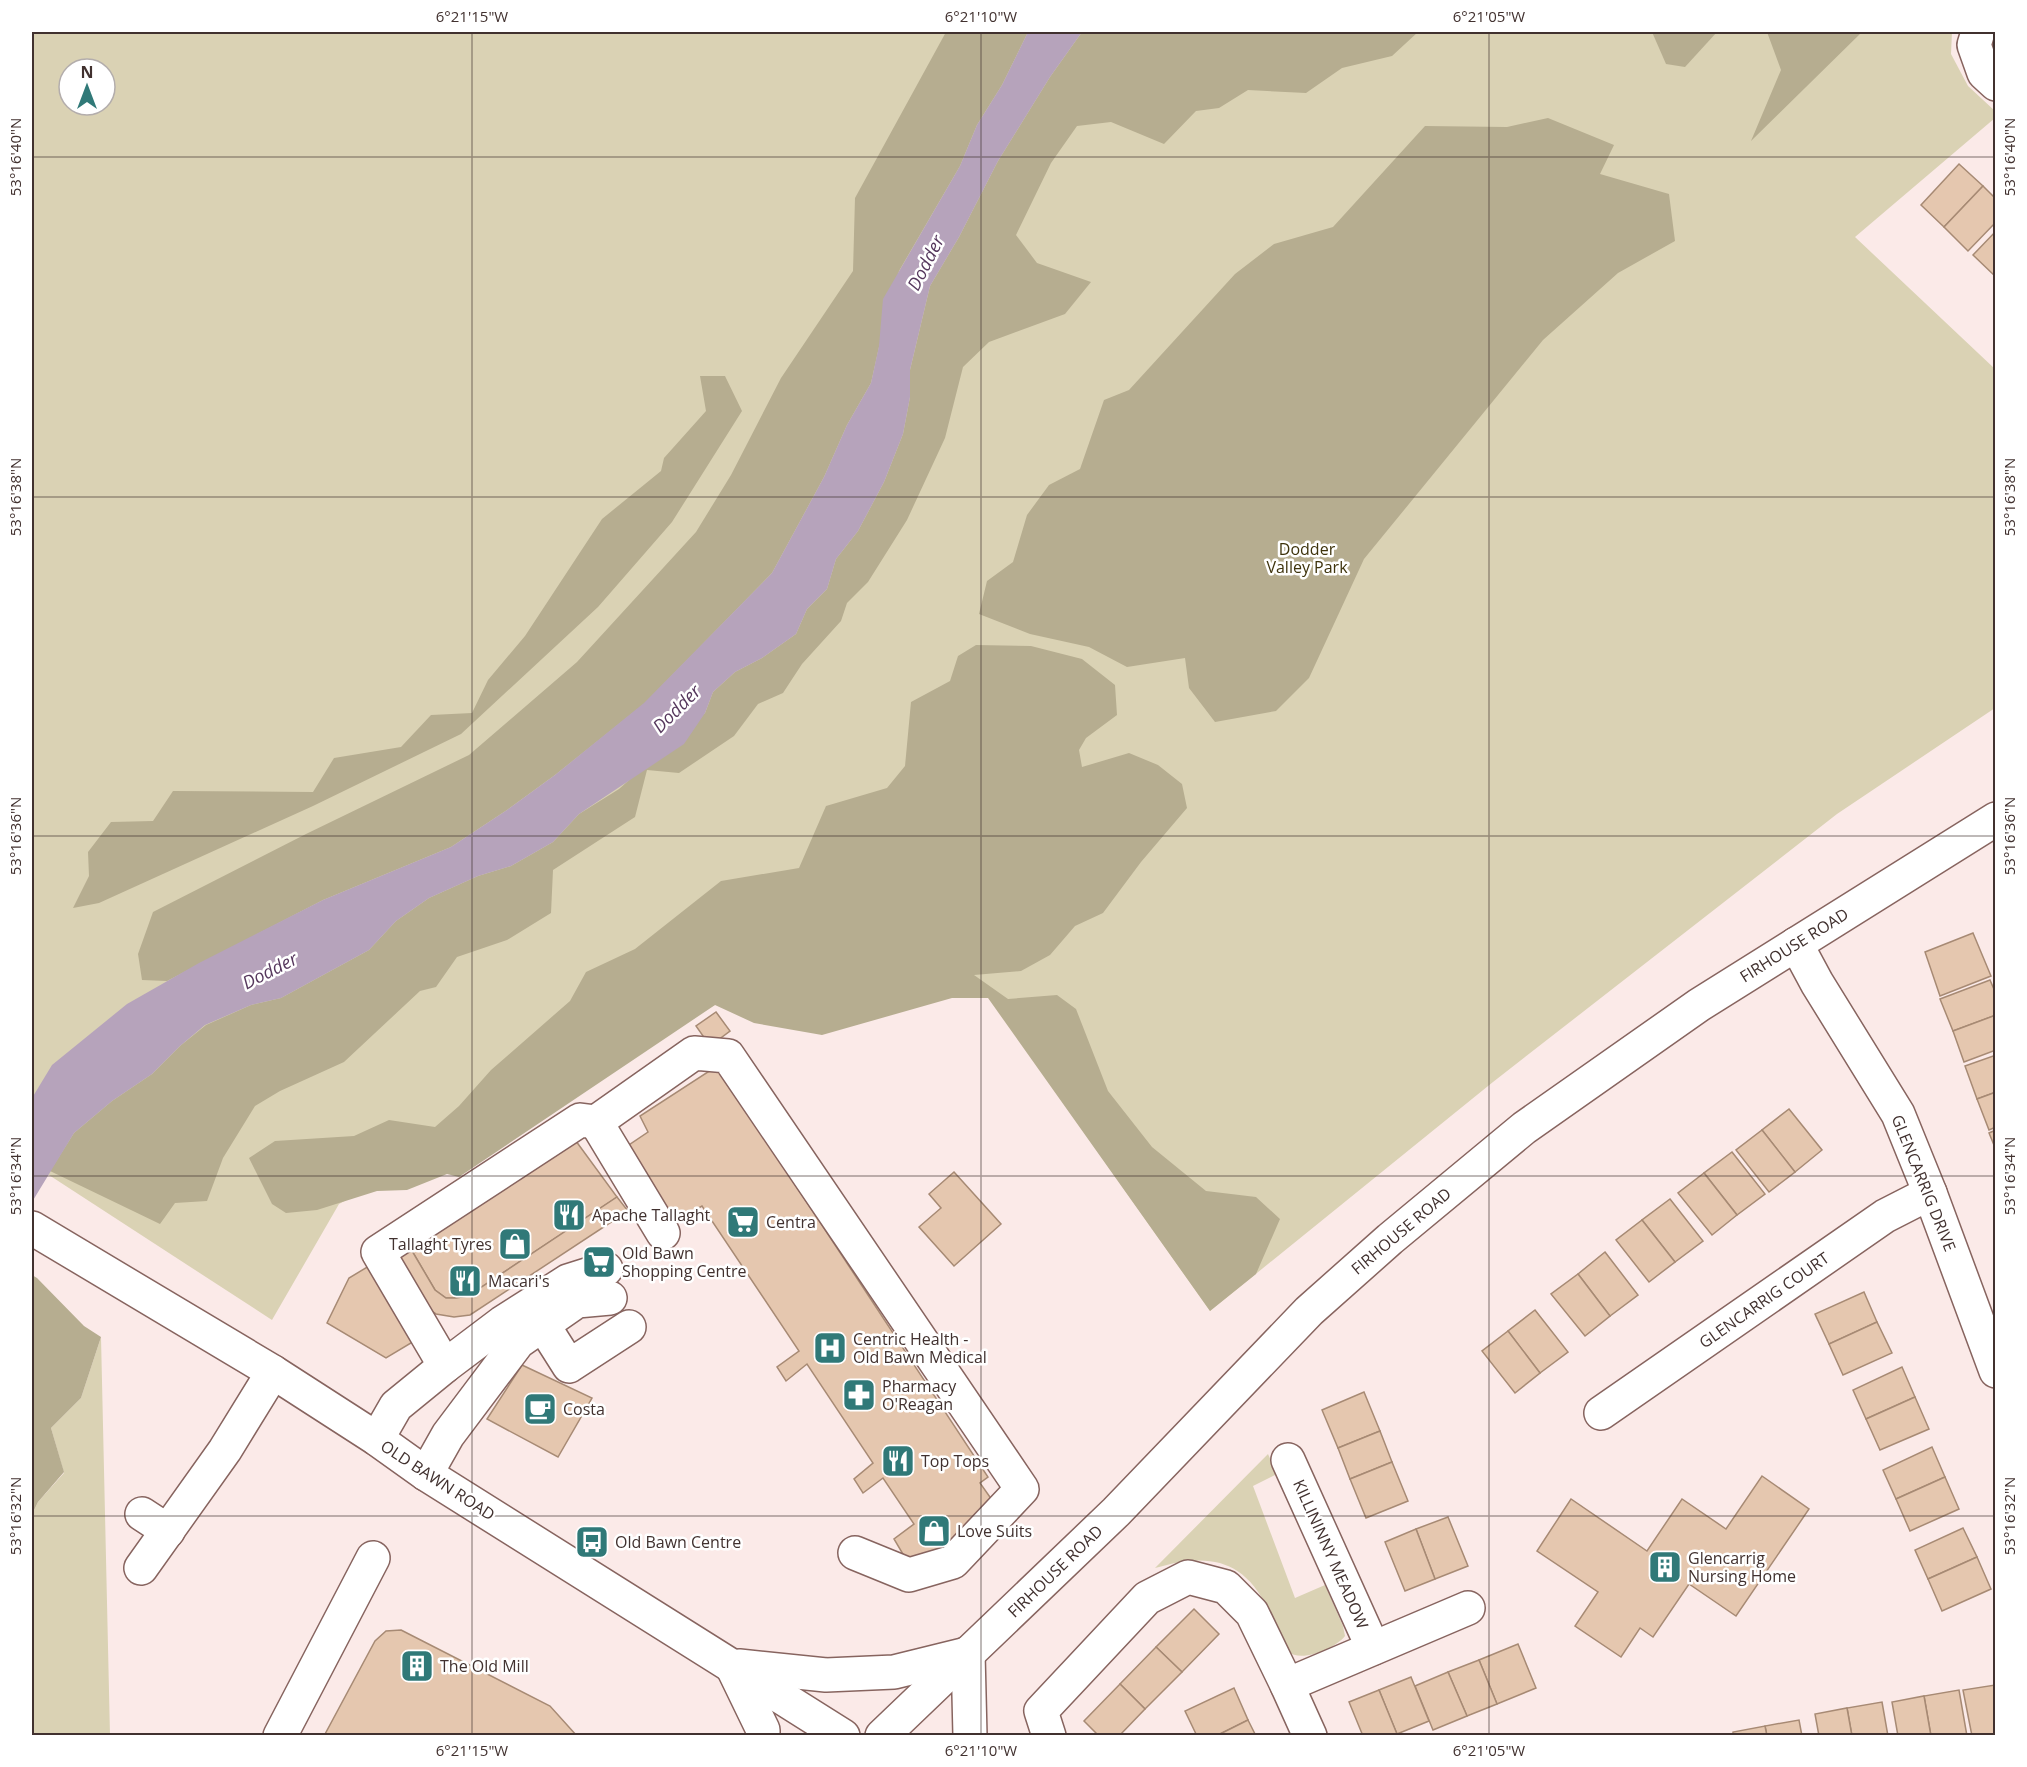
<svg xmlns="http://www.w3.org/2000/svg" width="2027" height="1767" viewBox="0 0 2027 1767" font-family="'Open Sans',sans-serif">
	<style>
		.green { fill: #dad2b4; fill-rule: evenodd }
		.forest { fill: #b6ad90 }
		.water { fill: #b6a3bb }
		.building { fill: #e5c7af; stroke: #a78a74; stroke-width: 1.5 }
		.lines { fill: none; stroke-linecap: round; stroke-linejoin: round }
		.minor-casing { stroke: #87645f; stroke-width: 36 }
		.major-casing { stroke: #87645f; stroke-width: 36 }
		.minor { stroke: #fff; stroke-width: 33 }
		.major { stroke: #fff; stroke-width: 33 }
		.ticks { fill: none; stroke: #41312f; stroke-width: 1.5; stroke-opacity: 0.45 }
		.labels { text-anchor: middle; stroke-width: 5; stroke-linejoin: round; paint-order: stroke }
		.park-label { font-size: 16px; fill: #3e330c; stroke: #fff }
		.street-label { font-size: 16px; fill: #41312f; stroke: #fff }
		.poi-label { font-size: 16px; fill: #41312f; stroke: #fff; text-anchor: start }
		.water-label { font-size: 18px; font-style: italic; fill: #56385d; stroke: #fff }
		.neatline { fill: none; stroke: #41312f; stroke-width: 2 }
		.ticks-label { font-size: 15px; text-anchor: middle; fill: #41312f }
	</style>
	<rect width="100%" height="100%" fill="#fbeae8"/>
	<g class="green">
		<path d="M 32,32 L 1952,32 L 1951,54 L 1968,86 L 1995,111 L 1995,118 L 1855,237 L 1995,369 L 1995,708 L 1837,814 L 1493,1082 L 1210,1311 L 956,951 L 715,1005 L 339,1204 L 272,1320 L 32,1164 ZM 69,69 L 105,69 L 105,105 L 69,105 Z"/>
		<polygon points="101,1337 110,1735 32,1735 32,1514 38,1502 64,1473 51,1428 81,1398"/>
		<path d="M 1268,1454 L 1277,1474 L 1253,1486 L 1295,1598 L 1325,1585 L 1343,1626 L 1345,1636 C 1336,1648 1300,1664 1288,1651 C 1280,1642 1273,1620 1268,1609 C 1243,1557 1206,1553 1155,1568 Z"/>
	</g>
	<g class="forest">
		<polygon points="946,32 1028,32 1002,85 977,125 960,166 899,271 879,347 871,383 847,425 824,477 772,573 644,704 555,775 507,810 451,847 323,900 167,981 142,980 138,954 153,912 306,834 469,755 577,662 696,532 731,475 781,378 853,271 855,198"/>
		<polygon points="1082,32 1418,32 1392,56 1342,68 1306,93 1248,90 1219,108 1196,111 1164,144 1111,122 1077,126 1051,163 1016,235 1037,263 1091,282 1065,314 989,342 963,367 945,438 907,520 868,582 847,603 841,621 802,664 783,693 758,704 734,736 679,773 647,770 635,817 553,870 551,913 507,940 457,957 436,987 420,991 344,1062 280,1091 255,1106 223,1158 207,1201 175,1203 160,1224 50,1171 74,1133 112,1101 152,1074 180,1046 206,1025 251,1005 281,998 369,950 396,921 429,898 478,876 511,866 553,842 579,814 619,789 705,713 713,692 735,672 762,658 796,634 807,609 827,589 836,559 858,531 884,482 903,434 910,397 910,370 930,286 959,237 998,161 1050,77"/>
		<polygon points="1652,32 1717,32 1685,67 1666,64"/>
		<polygon points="1767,32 1862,32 1751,141 1781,70"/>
		<polygon points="1548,118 1614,145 1600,174 1669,194 1675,241 1618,273 1543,340 1364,559 1309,678 1276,711 1215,722 1189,688 1185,658 1127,667 1089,647 1030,634 979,614 987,581 1013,562 1027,515 1049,485 1080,469 1104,400 1129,390 1235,274 1274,244 1333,227 1425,126 1507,127"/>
		<polygon points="700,376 725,376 742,411 672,522 598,607 461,734 313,806 99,903 73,908 89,876 88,852 111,822 153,821 173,791 313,792 334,758 401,747 431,715 472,713 488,680 525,636 602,519 661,471 664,458 706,411"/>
		<polygon points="976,645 1031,646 1082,659 1115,685 1117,715 1086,738 1079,750 1082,767 1129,753 1158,765 1182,784 1187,808 1141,862 1103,913 1075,926 1050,955 1021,971 974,975 1008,999 1057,995 1076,1009 1108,1091 1152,1147 1206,1191 1256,1197 1280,1219 1256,1274 1210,1311 988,998 952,998 822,1035 754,1023 715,1005 459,1177 447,1174 407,1190 377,1191 317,1210 286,1213 272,1204 249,1158 275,1141 354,1136 389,1120 435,1127 459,1106 491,1070 570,1001 586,972 635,949 721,881 799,868 826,806 887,788 905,766 911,702 950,681 958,656"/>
		<polygon points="32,1275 37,1278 84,1326 101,1337 81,1398 51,1428 64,1472 38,1502 32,1514"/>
	</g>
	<polygon class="water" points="1028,32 1082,32 1050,77 998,161 959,237 930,286 910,370 910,397 903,434 884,482 858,531 836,559 827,589 807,609 796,634 762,658 735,672 713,692 705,713 684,744 579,814 553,842 511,866 478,876 429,898 396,921 369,950 281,998 251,1005 205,1025 180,1046 152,1074 112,1101 74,1133 32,1202 32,1098 52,1065 127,1004 199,963 323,900 451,847 507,810 555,775 644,703 772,573 824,477 847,425 871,383 879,346 883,299 960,166 977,125 1002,85"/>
	<g class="building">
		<polygon points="1959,164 1983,186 1944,227 1921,205"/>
		<polygon points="1983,186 1996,199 1996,222 1968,251 1944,227"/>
		<polygon points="1996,231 1996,277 1973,255"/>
		<polygon points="1973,933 1991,976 1940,996 1925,952"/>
		<polygon points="1990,980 1996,994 1996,1015 1953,1031 1940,999"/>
		<polygon points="716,1012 730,1031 710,1046 696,1026"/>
		<polygon points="1996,1015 1996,1050 1964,1062 1953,1031"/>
		<polygon points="1996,1055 1996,1092 1977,1099 1965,1066"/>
		<polygon points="717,1066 988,1477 980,1483 992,1500 942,1550 907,1561 894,1539 914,1524 883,1478 863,1493 854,1479 873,1463 807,1364 786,1381 777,1367 799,1351 702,1206 674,1222 623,1149 648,1132 640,1116"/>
		<polygon points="1996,1092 1996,1127 1989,1130 1977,1099"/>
		<polygon points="1789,1109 1822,1150 1795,1172 1762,1130"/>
		<polygon points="1762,1130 1795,1172 1769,1192 1736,1150"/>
		<polygon points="1996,1130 1996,1150 1989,1133"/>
		<polygon points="573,1137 617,1197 468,1296 456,1298 446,1298 435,1290 408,1244"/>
		<polygon points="1732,1152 1765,1194 1737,1215 1704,1173"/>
		<polygon points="954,1172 1001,1224 954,1266 919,1227 941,1208 929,1194"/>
		<polygon points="1704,1173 1737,1215 1712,1235 1678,1193"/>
		<polygon points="617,1197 628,1211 470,1315 454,1317 436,1314 419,1303 389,1258 408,1244 435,1290 446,1298 456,1298 468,1296"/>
		<polygon points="1670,1199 1703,1241 1675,1262 1642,1220"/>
		<polygon points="1642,1220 1675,1262 1649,1282 1616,1240"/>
		<polygon points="1605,1252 1638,1295 1610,1316 1578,1274"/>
		<polygon points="369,1266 421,1337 386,1358 327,1323 349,1278"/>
		<polygon points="1578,1274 1610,1316 1585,1336 1551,1294"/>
		<polygon points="1864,1292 1877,1322 1829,1344 1815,1314"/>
		<polygon points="1535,1310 1568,1352 1540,1373 1508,1331"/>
		<polygon points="1877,1322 1892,1353 1843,1375 1829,1344"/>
		<polygon points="1508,1331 1540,1373 1515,1393 1482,1351"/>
		<polygon points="522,1365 592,1398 558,1457 487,1419"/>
		<polygon points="1902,1367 1915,1397 1866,1419 1853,1390"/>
		<polygon points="1364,1392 1380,1431 1338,1448 1322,1410"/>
		<polygon points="1915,1397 1929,1429 1880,1450 1866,1419"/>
		<polygon points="1380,1431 1392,1462 1350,1479 1338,1448"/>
		<polygon points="1932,1447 1945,1477 1896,1499 1883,1470"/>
		<polygon points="1392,1462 1408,1501 1366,1518 1350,1479"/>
		<polygon points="1762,1476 1809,1509 1736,1616 1689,1584 1653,1637 1640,1628 1621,1657 1575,1626 1598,1592 1537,1551 1571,1499 1647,1551 1682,1499 1726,1529"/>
		<polygon points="1945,1477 1959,1509 1910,1531 1896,1499"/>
		<polygon points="1448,1517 1468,1566 1435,1579 1416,1529"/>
		<polygon points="1963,1528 1977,1557 1928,1579 1915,1550"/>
		<polygon points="1416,1529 1435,1579 1405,1591 1385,1542"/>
		<polygon points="1977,1557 1991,1589 1942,1611 1928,1579"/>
		<polygon points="1194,1609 1219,1634 1182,1672 1156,1647"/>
		<polygon points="401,1630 550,1706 577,1736 324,1736 375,1641 386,1631"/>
		<polygon points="1518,1644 1536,1688 1497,1704 1479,1660"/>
		<polygon points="1156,1647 1182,1672 1145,1709 1120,1684"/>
		<polygon points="1479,1660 1497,1704 1467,1716 1448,1672"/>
		<polygon points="1448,1672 1467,1716 1433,1730 1415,1686"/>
		<polygon points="1411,1677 1429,1721 1397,1734 1379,1690"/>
		<polygon points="1120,1684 1145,1709 1119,1736 1099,1736 1084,1721"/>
		<polygon points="1995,1685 1996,1736 1972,1736 1963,1690"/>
		<polygon points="1234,1688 1248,1720 1216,1736 1197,1736 1185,1711"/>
		<polygon points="1379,1690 1397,1734 1363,1736 1349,1702"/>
		<polygon points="1959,1690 1967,1736 1931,1736 1924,1696"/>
		<polygon points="1924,1696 1931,1736 1898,1736 1892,1702"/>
		<polygon points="1882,1702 1888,1736 1852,1736 1847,1708"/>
		<polygon points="1847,1708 1852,1736 1819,1736 1815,1714"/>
		<polygon points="1248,1720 1256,1736 1216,1736"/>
		<polygon points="1799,1720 1802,1736 1767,1736 1765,1726"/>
		<polygon points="1765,1726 1767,1736 1733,1736 1733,1732"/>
	</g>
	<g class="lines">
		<g class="minor-casing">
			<g id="minor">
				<polyline points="1978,32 1974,45 1984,73 1996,84"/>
				<polyline points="1796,944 1817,983 1898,1114 1930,1193 1996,1371"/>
				<polyline points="663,1233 596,1122 694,1053 728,1056 1022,1489 953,1562 909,1575 855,1553"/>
				<polyline points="543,1325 569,1366 629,1327"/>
				<polyline points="445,1366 378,1252 580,1120 596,1122"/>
				<polyline points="1601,1413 1885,1216 1930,1193"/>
				<polyline points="377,1439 396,1406 445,1366 502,1323 568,1281 606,1269"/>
				<polyline points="1288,1460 1373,1648"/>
				<polyline points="426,1474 448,1435 518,1342 577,1301 610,1298"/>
				<polyline points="142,1514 168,1531"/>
				<polyline points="141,1568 225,1450 273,1372"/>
				<polyline points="1287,1685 1468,1608"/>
				<polyline points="280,1736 373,1558"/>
				<polyline points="1049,1736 1041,1711 1147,1598 1188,1577 1226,1587 1252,1613 1287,1685 1310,1736"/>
			</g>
		</g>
		<g class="major-casing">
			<g id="major">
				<polyline points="32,1228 273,1372 377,1439 426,1474 843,1736"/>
				<polyline points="968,1653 970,1736"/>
				<polyline points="732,1666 763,1730 763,1736"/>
				<polyline points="739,1666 826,1675 894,1672 967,1654"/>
				<polyline points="882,1736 1116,1512 1309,1311 1390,1239 1524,1128 1699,1005 1996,819"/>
			</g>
		</g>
		<use href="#minor" class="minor"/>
		<use href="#major" class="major"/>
	</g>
	<path class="ticks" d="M 472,32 L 472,1736M 981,32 L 981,1736M 1489,32 L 1489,1736M 32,157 L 1996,157M 32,497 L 1996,497M 32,836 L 1996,836M 32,1176 L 1996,1176M 32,1516 L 1996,1516"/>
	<defs>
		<g id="restaurant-square" transform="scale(1.725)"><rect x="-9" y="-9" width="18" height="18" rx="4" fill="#307978" stroke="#fff"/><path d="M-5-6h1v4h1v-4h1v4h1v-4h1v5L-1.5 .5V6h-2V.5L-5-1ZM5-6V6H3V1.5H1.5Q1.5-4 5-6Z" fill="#fff"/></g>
		<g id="supermarket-square" transform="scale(1.725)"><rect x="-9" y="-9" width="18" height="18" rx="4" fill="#307978" stroke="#fff"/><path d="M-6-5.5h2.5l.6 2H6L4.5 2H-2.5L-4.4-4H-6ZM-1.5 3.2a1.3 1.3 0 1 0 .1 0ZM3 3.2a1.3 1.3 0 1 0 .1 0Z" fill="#fff"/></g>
		<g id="shop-square" transform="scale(1.725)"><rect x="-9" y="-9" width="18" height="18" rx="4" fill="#307978" stroke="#fff"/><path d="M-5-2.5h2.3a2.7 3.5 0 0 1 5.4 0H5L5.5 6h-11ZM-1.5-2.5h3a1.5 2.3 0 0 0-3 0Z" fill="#fff"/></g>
		<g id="hospital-square" transform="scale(1.725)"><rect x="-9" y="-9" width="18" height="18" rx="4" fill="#307978" stroke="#fff"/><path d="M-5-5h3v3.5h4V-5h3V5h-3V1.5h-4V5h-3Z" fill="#fff"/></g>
		<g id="pharmacy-square" transform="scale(1.725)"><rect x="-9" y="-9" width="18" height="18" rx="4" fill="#307978" stroke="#fff"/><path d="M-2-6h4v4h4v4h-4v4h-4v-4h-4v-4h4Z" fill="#fff"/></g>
		<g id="cafe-square" transform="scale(1.725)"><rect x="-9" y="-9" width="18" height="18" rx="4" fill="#307978" stroke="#fff"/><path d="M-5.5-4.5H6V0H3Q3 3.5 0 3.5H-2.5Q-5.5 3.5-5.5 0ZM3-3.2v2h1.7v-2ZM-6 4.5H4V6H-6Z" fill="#fff"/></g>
		<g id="bus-square" transform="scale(1.725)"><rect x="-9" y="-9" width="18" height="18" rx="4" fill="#307978" stroke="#fff"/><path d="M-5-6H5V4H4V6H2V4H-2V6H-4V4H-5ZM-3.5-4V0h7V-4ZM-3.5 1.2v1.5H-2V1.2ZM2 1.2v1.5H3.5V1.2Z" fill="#fff"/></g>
		<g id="building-square" transform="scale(1.725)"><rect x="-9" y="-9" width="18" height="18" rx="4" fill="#307978" stroke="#fff"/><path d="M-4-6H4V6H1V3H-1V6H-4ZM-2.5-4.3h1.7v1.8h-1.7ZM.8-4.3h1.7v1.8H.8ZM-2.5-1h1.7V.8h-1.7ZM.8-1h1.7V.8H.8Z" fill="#fff"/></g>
	</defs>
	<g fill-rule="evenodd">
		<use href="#restaurant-square" x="569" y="1215"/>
		<use href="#supermarket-square" x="743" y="1222"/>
		<use href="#shop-square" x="515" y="1244"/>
		<use href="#supermarket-square" x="599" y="1262"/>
		<use href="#restaurant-square" x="465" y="1281"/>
		<use href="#hospital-square" x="830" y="1348"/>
		<use href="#pharmacy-square" x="859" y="1395"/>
		<use href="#cafe-square" x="540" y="1409"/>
		<use href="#restaurant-square" x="898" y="1461"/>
		<use href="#shop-square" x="934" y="1531"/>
		<use href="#bus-square" x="592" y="1542"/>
		<use href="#building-square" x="1665" y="1567"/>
		<use href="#building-square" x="417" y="1666"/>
	</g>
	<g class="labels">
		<g class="park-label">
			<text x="1307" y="555">Dodder<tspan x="1307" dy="18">Valley Park</tspan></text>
		</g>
		<g class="street-label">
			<text transform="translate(1794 945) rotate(-32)" y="6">FIRHOUSE ROAD</text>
			<text transform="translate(1924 1183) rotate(68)" y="6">GLENCARRIG DRIVE</text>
			<text transform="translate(1401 1231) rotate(-40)" y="6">FIRHOUSE ROAD</text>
			<text transform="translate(1764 1300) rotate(-35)" y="6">GLENCARRIG COURT</text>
			<text transform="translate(438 1480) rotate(33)" y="6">OLD BAWN ROAD</text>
			<text transform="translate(1331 1554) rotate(66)" y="6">KILLININNY MEADOW</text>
			<text transform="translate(1055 1571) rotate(-44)" y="6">FIRHOUSE ROAD</text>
		</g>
		<g class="poi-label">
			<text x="592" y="1221">Apache Tallaght</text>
			<text x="766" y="1228">Centra</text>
			<text x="492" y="1250" text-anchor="end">Tallaght Tyres</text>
			<text x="622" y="1259">Old Bawn<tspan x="622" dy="18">Shopping Centre</tspan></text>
			<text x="488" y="1287">Macari's</text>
			<text x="853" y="1345">Centric Health -<tspan x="853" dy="18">Old Bawn Medical</tspan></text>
			<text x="882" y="1392">Pharmacy<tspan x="882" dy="18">O'Reagan</tspan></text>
			<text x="563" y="1415">Costa</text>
			<text x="921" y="1467">Top Tops</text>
			<text x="957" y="1537">Love Suits</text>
			<text x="615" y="1548">Old Bawn Centre</text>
			<text x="1688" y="1564">Glencarrig<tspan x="1688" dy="18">Nursing Home</tspan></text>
			<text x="440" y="1672">The Old Mill</text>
		</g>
		<g class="water-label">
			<text transform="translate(926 263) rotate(-63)" y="6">Dodder</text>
			<text transform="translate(677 709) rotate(-45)" y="6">Dodder</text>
			<text transform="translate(270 971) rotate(-27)" y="6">Dodder</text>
		</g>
	</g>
	<rect width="2027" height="1767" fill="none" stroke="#ffffff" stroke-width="66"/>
	<g transform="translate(87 87)"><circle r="28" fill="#ffffff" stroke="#b3adac" stroke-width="1.5"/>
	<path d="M0-4.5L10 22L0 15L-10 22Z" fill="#307978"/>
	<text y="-9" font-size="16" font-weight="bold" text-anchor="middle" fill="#41312f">N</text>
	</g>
	<rect x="33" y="33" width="1961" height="1701" class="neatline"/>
	<g class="ticks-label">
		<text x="472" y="22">6°21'15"W</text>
		<text x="981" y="22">6°21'10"W</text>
		<text x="1489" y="22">6°21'05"W</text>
		<text transform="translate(16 157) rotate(-90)" y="5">53°16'40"N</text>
		<text transform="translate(2010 157) rotate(-90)" y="5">53°16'40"N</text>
		<text transform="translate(16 497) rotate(-90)" y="5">53°16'38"N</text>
		<text transform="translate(2010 497) rotate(-90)" y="5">53°16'38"N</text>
		<text transform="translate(16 836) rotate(-90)" y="5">53°16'36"N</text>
		<text transform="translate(2010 836) rotate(-90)" y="5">53°16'36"N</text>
		<text transform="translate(16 1176) rotate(-90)" y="5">53°16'34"N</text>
		<text transform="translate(2010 1176) rotate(-90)" y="5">53°16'34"N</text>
		<text transform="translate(16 1516) rotate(-90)" y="5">53°16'32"N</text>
		<text transform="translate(2010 1516) rotate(-90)" y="5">53°16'32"N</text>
		<text x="472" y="1756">6°21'15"W</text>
		<text x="981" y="1756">6°21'10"W</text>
		<text x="1489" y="1756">6°21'05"W</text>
	</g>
</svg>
